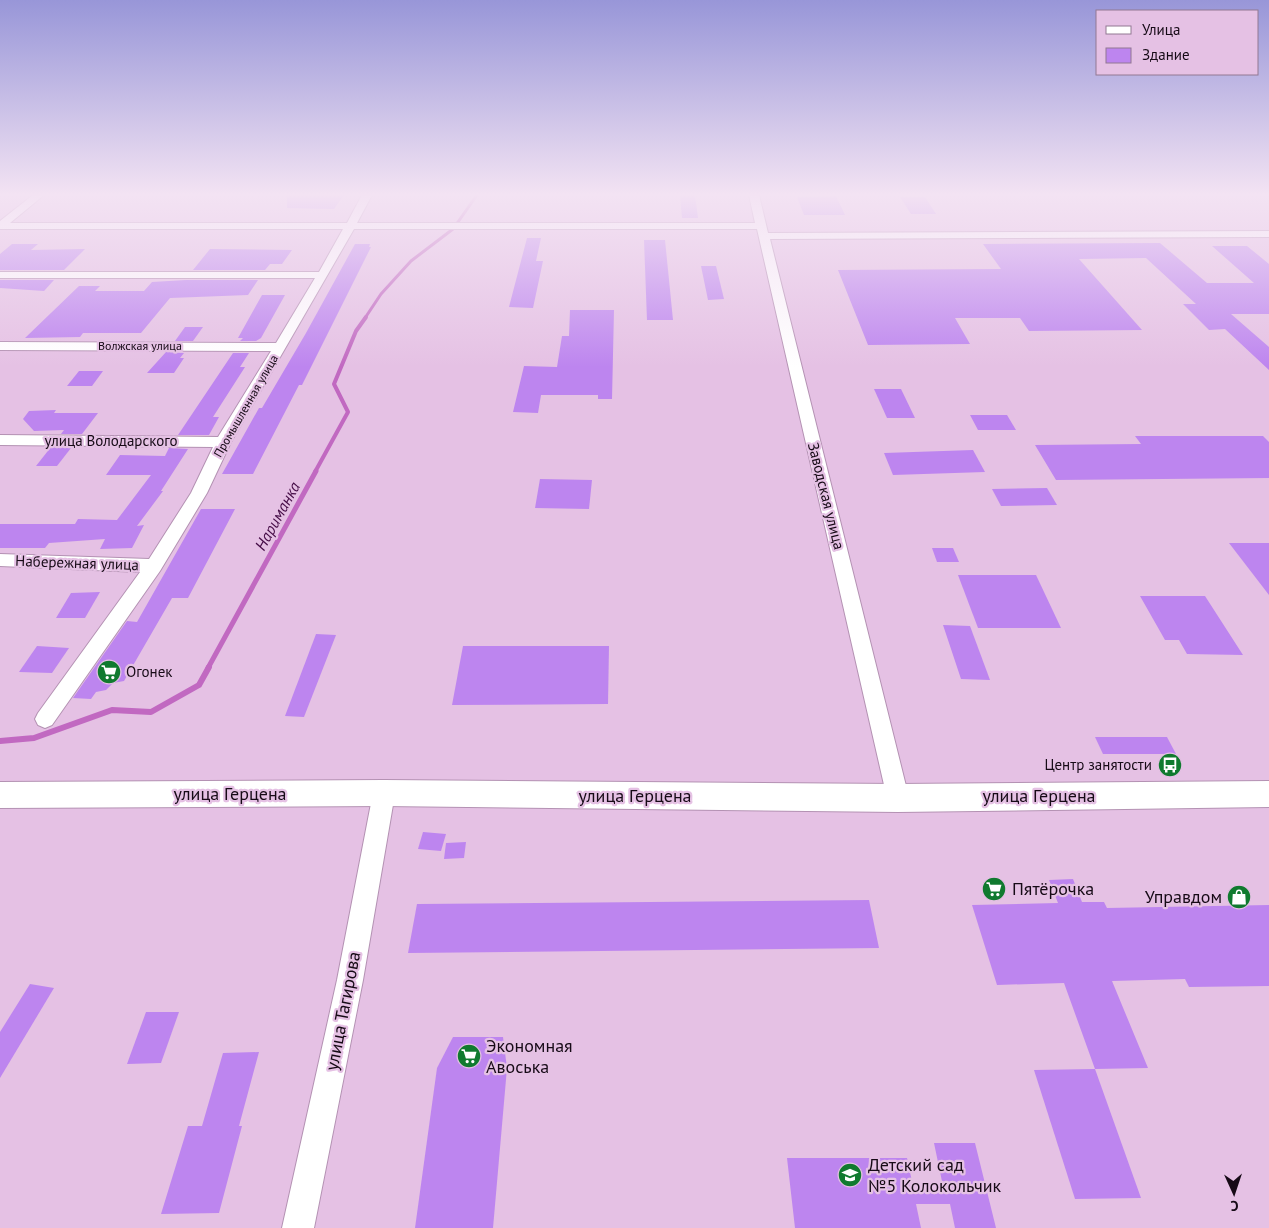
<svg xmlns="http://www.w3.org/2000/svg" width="1269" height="1228" viewBox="0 0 1269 1228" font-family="'PT Sans',sans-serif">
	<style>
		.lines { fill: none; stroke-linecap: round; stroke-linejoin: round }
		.stream-far3 { stroke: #c169c1; stroke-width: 3 }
		.stream-far2 { stroke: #c169c1; stroke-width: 4 }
		.stream-far1 { stroke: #c169c1; stroke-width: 5 }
		.stream { stroke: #c169c1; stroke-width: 6 }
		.building { fill: #bd85ef }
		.minor-casing { stroke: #b492b3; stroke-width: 2 }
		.major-casing { stroke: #b492b3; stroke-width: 2 }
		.minor { fill: #fff; fill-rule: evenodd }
		.major { fill: #fff; fill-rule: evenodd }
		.labels { text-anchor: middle; stroke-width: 4.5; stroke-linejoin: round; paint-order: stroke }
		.far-street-label { font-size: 12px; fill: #160a16; stroke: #e5c1e4 }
		.street-label { font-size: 15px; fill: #160a16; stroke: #e5c1e4 }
		.poi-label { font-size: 15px; fill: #160a16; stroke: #e5c1e4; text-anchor: start }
		.water-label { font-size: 16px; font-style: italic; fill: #450c46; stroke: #e5c1e4 }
		.near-street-label { font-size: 18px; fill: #160a16; stroke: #e5c1e4 }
		.near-poi-label { font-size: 18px; fill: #160a16; stroke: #e5c1e4; text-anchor: start }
	</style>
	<rect width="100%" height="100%" fill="#e5c1e4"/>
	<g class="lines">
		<polyline class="stream-far3" points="365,318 381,294 411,261 453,229 477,195"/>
		<polyline class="stream-far2" points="315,472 348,412 334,384 356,331 366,317"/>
		<polyline class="stream-far1" points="208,668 316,471"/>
		<polyline class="stream" points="0,741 34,738 112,710 151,712 199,685 209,667"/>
	</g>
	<g class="building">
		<polygon points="287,195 344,195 334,209 287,208"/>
		<polygon points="680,195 695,195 698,218 682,218"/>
		<polygon points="836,196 845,215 804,215 797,197"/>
		<polygon points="900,197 925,197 936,214 911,214"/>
		<polygon points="527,238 541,238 536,261 543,261 533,308 509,307"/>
		<polygon points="644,240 665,240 673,320 647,320"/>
		<polygon points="1160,243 1207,283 1254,283 1212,246 1247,246 1269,264 1269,314 1231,314 1269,347 1269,370 1225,329 1209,330 1183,304 1196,304 1146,258 1079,259 1142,330 1029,331 1020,318 955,318 970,344 868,345 838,270 1001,269 983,244"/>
		<polygon points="12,244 38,244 31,250 85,249 64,270 0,270 0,254"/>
		<polygon points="355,244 370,244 369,247 371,247 302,385 299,385 253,474 222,474 259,408 262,408 306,333"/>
		<polygon points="210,249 292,250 282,264 270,264 265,270 193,270"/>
		<polygon points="701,266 716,266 724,299 708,300"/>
		<polygon points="0,280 54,280 44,291 0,288"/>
		<polygon points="186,280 258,280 248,295 170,298 141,333 83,333 80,337 25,338 79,286 100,286 95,291 144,291 152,282"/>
		<polygon points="262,295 285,295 261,338 256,341 240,341 243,338 238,338"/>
		<polygon points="570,310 614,310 612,399 598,399 598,395 541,395 538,413 513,412 524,366 557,367 562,336 569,336"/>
		<polygon points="185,327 203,327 193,341 175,341"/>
		<polygon points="166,352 184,353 180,358 184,358 174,373 147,373"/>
		<polygon points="233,353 249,353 240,367 245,367 213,417 219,417 209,435 178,435"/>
		<polygon points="79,371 103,371 92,386 67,386"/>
		<polygon points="874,389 901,389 915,418 887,418"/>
		<polygon points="56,410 54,413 98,413 82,434 61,434 64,430 34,431 23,419 29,411"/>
		<polygon points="970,415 1007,415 1016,430 978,430"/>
		<polygon points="1135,436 1263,436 1269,442 1269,478 1056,480 1035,445 1141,444"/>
		<polygon points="51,447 71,448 57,466 36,466"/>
		<polygon points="169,448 188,449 161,491 163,491 137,526 144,525 132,548 100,549 105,539 49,543 45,548 0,548 0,524 75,524 78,519 117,520 151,475 106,475 120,455 165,456"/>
		<polygon points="973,450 985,472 893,475 884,453"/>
		<polygon points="540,479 592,480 589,509 535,508"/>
		<polygon points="1047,488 1057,505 1001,506 992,489"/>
		<polygon points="201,509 235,509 188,598 172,598 124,681 113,683 106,690 96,692 91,699 73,698 127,621 137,622"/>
		<polygon points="1229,543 1269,543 1269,595"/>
		<polygon points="932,548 953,548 959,562 937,562"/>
		<polygon points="958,575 1036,575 1061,628 978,628"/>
		<polygon points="100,592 85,618 56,618 71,593"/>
		<polygon points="1140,596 1205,596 1243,655 1187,654 1179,640 1165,640"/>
		<polygon points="943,625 970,626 990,680 961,679"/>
		<polygon points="316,634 336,635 304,717 285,716"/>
		<polygon points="37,646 69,648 52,673 19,672"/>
		<polygon points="463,646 609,646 608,704 452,705"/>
		<polygon points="1095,737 1167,737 1176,754 1103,754"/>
		<polygon points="423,832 446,834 441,851 418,849"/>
		<polygon points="466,842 464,858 444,859 446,843"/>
		<polygon points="1073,879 1082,902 1104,902 1107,908 1269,905 1269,986 1189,987 1185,979 1112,981 1148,1068 1095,1069 1064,983 997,985 972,905 1058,903 1049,880"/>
		<polygon points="869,900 879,948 408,953 417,904"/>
		<polygon points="30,984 54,988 0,1078 0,1032"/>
		<polygon points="146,1012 179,1012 161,1063 127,1064"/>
		<polygon points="453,1037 503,1037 507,1068 493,1228 415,1228 437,1068"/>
		<polygon points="259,1052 239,1126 242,1126 219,1213 161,1214 188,1126 202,1126 223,1053"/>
		<polygon points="1095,1069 1141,1198 1075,1199 1034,1070"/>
		<polygon points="934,1143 975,1143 996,1228 955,1228 950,1204 916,1204 921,1228 795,1228 787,1158 907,1158 914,1191 944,1191"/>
	</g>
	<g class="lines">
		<g class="minor-casing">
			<g id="minor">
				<polygon points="33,195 44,195 10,223 347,223 362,195 372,195 357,223 755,223 749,195 759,195 768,233 1269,231 1269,237 770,239 909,798 906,806 898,809 890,806 887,798 757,229 354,229 231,442 207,493 160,571 52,725 45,728 38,725 35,719 38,713 140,572 0,566 0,554 149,559 191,493 213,447 0,445 0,435 218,437 271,351 0,350 0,342 276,343 315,278 0,278 0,272 319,272 343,229 0,229 0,221"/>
				<polygon points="384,782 392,786 395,793 363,980 314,1228 282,1228 337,980 373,793 376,786"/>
			</g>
		</g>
		<g class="major-casing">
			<polygon id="major" points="384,780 898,784 1269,781 1269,807 898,812 384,806 0,808 0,782"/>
		</g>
		<use href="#minor" class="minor"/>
		<use href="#major" class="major"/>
	</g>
	<linearGradient id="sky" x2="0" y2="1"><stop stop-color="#9896d8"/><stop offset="0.53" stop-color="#f3e3f3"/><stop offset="1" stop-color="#f3e3f3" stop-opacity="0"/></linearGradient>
	<rect width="1269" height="367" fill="url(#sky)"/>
	<defs>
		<g id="supermarket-disc" transform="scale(1.25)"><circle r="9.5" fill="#107a2f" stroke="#e5c1e4"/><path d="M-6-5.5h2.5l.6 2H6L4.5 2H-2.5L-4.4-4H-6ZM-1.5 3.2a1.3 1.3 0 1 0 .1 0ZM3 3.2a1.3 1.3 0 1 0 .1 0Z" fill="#fff"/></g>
		<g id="bus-disc" transform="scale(1.25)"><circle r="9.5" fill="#107a2f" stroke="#e5c1e4"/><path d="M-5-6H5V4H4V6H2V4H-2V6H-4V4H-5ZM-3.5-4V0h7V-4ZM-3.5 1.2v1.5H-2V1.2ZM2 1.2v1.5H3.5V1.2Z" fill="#fff"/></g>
		<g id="shop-disc" transform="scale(1.25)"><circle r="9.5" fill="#107a2f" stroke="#e5c1e4"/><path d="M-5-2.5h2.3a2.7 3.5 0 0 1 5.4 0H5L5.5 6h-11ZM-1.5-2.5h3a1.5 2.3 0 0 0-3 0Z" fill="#fff"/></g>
		<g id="school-disc" transform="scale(1.25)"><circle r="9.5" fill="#107a2f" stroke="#e5c1e4"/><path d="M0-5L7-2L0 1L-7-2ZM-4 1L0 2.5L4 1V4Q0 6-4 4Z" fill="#fff"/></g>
	</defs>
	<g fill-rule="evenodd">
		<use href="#supermarket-disc" x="109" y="672"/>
		<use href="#bus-disc" x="1170" y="765"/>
		<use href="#supermarket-disc" x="994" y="889"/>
		<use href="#shop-disc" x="1239" y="897"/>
		<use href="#supermarket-disc" x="469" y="1056"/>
		<use href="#school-disc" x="850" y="1175"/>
	</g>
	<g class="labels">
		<g class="far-street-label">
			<text x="140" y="350">Волжская улица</text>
			<text transform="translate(246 406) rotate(-60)" y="4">Промышленная улица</text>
		</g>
		<g class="street-label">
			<text x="111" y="446">улица Володарского</text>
			<text transform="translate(826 496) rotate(76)" y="5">Заводская улица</text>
			<text transform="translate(77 563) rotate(2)" y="5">Набережная улица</text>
		</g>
		<g class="poi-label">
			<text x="126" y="677">Огонек</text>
			<text x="1152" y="770" text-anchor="end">Центр занятости</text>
		</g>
		<g class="water-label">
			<text transform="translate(277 516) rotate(-61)" y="6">Нариманка</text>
		</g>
		<g class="near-street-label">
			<text x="230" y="800">улица Герцена</text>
			<text x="635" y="802">улица Герцена</text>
			<text x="1039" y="802">улица Герцена</text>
			<text transform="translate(343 1011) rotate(-79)" y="6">улица Тагирова</text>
		</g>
		<g class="near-poi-label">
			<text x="1012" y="895">Пятёрочка</text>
			<text x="1222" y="903" text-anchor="end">Управдом</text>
			<text x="486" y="1052">Экономная<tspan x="486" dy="21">Авоська</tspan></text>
			<text x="868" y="1171">Детский сад<tspan x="868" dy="21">№5 Колокольчик</tspan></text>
		</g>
	</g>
	<rect x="1096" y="10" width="162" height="65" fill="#e5c1e4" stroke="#927892"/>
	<rect x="1106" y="26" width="25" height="8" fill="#ffffff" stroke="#927892"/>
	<text x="1142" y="35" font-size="15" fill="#160a16">Улица</text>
	<rect x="1106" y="48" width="25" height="15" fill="#bd85ef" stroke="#927892"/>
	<text x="1142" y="60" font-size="15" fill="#160a16">Здание</text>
	<g transform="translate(1234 1193) rotate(177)" stroke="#e5c1e4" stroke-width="4" paint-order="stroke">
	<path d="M0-4L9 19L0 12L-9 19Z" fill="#160a16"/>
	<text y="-8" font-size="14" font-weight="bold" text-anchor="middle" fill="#160a16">С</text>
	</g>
</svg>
